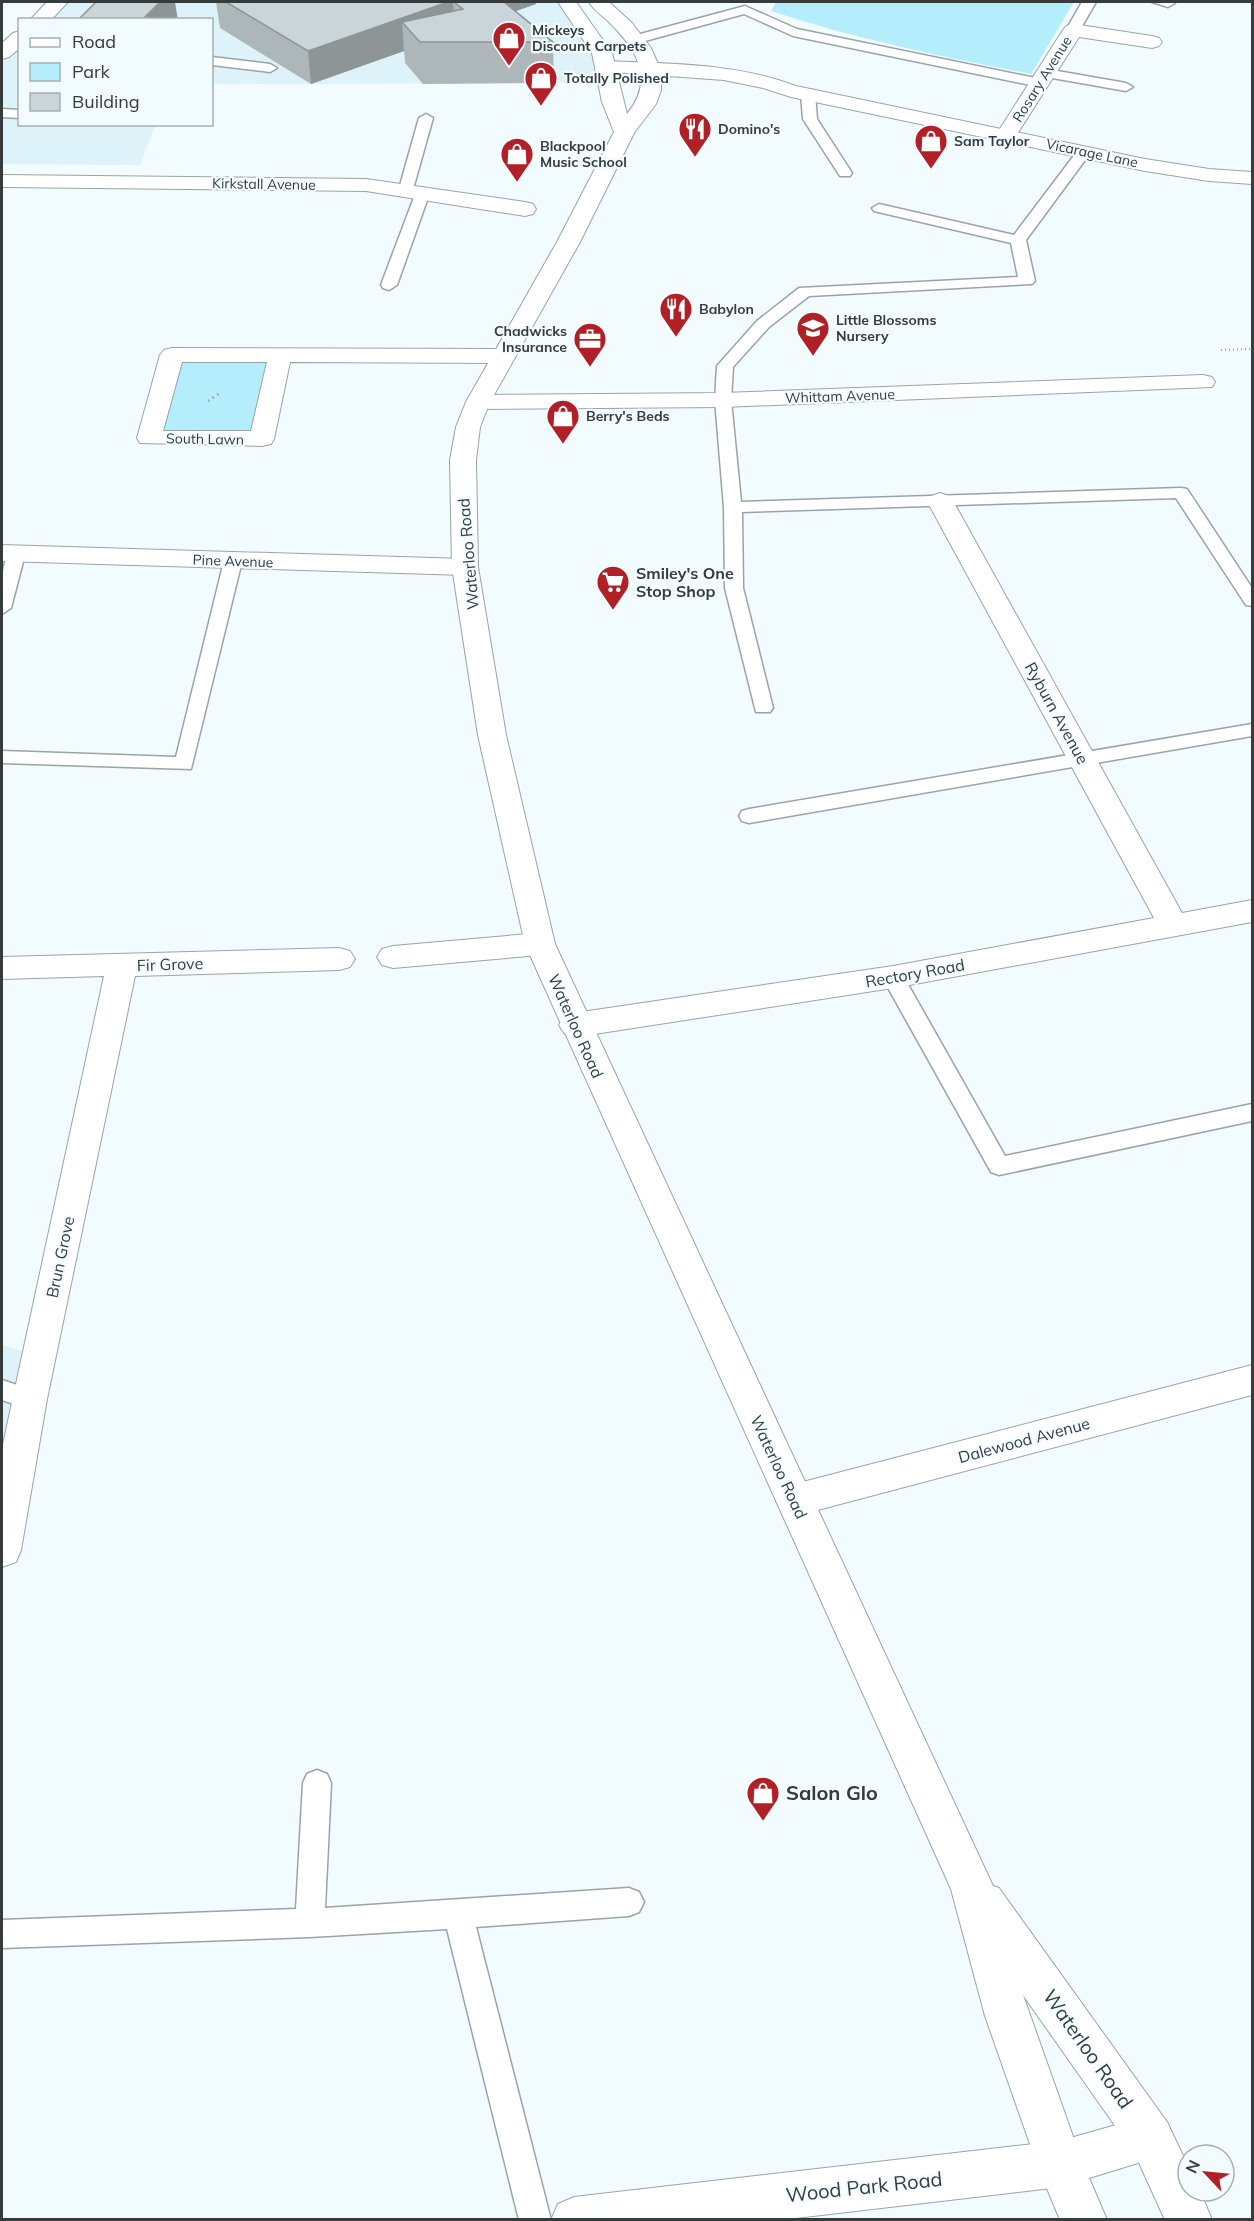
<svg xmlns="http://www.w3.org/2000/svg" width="1254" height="2221" viewBox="0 0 1254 2221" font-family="Mulish,sans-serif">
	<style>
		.built { fill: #def3f9 }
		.green { fill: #b4edfc }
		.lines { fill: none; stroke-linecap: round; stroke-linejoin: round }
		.service-casing { stroke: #99a4a7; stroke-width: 3 }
		.minor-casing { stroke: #99a4a7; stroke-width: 2 }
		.tertiary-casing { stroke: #99a4a7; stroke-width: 2 }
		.secondary-casing { stroke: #99a4a7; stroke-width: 2 }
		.trunk-casing { stroke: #99a4a7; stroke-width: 2 }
		.path-far1 { stroke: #9ca4a6; stroke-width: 2; stroke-dasharray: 1 3; stroke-linecap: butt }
		.path { stroke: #9ca4a6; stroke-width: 3; stroke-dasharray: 1.5 4; stroke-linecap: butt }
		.service { fill: #fff; fill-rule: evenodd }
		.minor { fill: #fff; fill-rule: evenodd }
		.tertiary { fill: #fff; fill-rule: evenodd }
		.secondary { fill: #fff; fill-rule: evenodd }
		.trunk { fill: #fff; fill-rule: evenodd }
		.wall { fill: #adb7ba }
		.shaded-wall { fill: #8d9597 }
		.building { fill: #c9d5d8; stroke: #8d9597; stroke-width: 1.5 }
		.labels { text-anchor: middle; stroke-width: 4.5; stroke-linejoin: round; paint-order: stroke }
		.far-poi-label { font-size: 14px; font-weight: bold; fill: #363b3c; stroke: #f2fcff; text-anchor: start }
		.far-street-label { font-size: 14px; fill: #363b3c; stroke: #f2fcff }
		.street-label { font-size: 16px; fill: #363b3c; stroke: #f2fcff }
		.poi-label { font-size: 16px; font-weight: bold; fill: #363b3c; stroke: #f2fcff; text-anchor: start }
		.near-poi-label { font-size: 20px; font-weight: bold; fill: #363b3c; stroke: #f2fcff; text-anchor: start }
		.near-street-label { font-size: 20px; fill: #363b3c; stroke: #f2fcff }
	</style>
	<rect width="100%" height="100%" fill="#f2fcff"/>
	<g class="built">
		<polygon points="58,2 567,2 583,24 609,81 554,83 212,84 212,20 38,20"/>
		<polygon points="19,36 20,124 155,125 140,165 2,164 2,52"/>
		<polygon points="2,1345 38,1356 2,1550"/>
	</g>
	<g class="green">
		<path d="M 776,2 L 1074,2 L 1031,74 C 943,57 856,39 771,11 Z"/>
		<polygon points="172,355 280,356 262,439 149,438"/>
	</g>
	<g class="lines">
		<g class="service-casing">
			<g id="service">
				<polygon points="1082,2 1096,2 1078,33 1068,33 1066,30"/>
				<polygon points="1152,2 1174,2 1175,3 1168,7"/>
				<polygon points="745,6 797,29 1040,79 1047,83 1040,87 793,36 744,14 634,44 627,40 629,37"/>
				<polygon points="212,57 270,64 277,68 270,72 212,65"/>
				<polygon points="1046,69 1126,83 1133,87 1126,91 1041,76 1039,73"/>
				<polygon points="808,90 815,94 817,119 852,173 850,176 840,176 803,119 801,94"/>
				<polygon points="2,109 20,110 20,118 2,117"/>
				<polygon points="426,114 433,118 413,189 406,193 401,192 399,189 419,118"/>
				<polygon points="1084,148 1091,152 1026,240 1035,281 1032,284 809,296 769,327 733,367 731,400 741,502 1181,488 1187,489 1252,588 1252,606 1246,605 1176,498 742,512 743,588 773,708 770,712 756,712 725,588 724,507 715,400 717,366 757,321 799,288 1018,277 1011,243 874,211 872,208 879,204 1014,235 1079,149"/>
				<polygon points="423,188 430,192 397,285 389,290 383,288 381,285 416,192"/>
				<polygon points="16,549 25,554 11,608 2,614 2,575 7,554"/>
				<polygon points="233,556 242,561 191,769 2,763 2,751 176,757 224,561"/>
				<polygon points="1252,724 1252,736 749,823 742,821 739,816 742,811 749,809"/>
				<polygon points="893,969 901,972 1005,1156 1252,1104 1252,1121 999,1175 991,1172 882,977 885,972"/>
				<polygon points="2,1380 38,1392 41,1399 38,1406 29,1409 2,1400"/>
				<polygon points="317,1770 327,1774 331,1783 325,1908 629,1888 639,1892 644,1902 639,1912 629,1916 476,1927 551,2220 519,2220 447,1929 310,1937 2,1948 2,1920 296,1909 303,1783 307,1774"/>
			</g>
		</g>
		<g class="minor-casing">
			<g id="minor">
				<polygon points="1073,24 1152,36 1159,38 1162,42 1159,46 1152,48 1079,37 1014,139 1000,139 996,135 1063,30 1066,26"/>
				<polygon points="2,175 366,179 525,202 533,204 536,209 533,214 525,216 366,191 2,187"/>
				<path d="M 172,348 L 502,349 L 510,351 L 514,356 L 510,361 L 502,363 L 290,362 L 274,439 L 271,444 L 262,446 L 140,443 L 137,438 L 160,355 L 164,350 ZM 182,362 L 267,362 L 251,431 L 163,431 Z"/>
				<polygon points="1203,375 1212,377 1215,382 1212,387 723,407 478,409 469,407 466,402 469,397 478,395 723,393"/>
				<polygon points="940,493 949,496 953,501 1182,913 1252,900 1252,922 893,988 575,1037 564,1033 559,1025 564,1017 575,1013 893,966 1154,918 927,501 931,496"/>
				<polygon points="2,545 465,559 474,561 478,567 474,573 465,575 2,561"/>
				<polygon points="540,933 551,936 555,944 551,952 540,955 393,968 382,965 377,957 382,949 393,946"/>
				<polygon points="339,948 350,951 355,959 350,967 339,970 135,976 47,1399 21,1550 16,1562 2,1567 2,1449 104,976 2,979 2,957"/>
				<polygon points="1252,1365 1252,1395 795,1516 782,1512 776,1500 782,1488 795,1484"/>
				<polygon points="1151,2115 1167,2122 1174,2138 1167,2154 1060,2187 779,2220 551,2220 558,2204 574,2197 1060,2141"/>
			</g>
		</g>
		<g class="tertiary-casing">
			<path id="tertiary" d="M 606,61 C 671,64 735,63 796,86 L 1145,159 L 1209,169 L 1252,172 L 1252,184 L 1209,181 L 1145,171 L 791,97 L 763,88 L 724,80 L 599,71 L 596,67 L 599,63 Z"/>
		</g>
		<g class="secondary-casing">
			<g id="secondary">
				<polygon points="47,2 68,2 51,20 30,20"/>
				<polygon points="20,31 20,48 9,57 2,59 2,43 13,33"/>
			</g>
		</g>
		<g class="trunk-casing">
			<path id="trunk" d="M 558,2 L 576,2 L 612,53 L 627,114 C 656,78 636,49 608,21 C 601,15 593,9 589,2 L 609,2 L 632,23 L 651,48 L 661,71 L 661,90 L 656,104 L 634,133 L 580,242 L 490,402 L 480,427 L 476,460 L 478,567 L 506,735 L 555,944 L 993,1886 L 999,1888 L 1167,2122 L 1188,2166 L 1188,2191 L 1200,2191 L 1212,2220 L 1165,2220 L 1135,2154 L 1023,1995 L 1081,2159 L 1107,2220 L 1060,2220 L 1037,2164 L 985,2016 L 951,1889 L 525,944 L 478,735 L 452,567 L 450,460 L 456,427 L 466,402 L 557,242 L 614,132 L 602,102 L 592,53 Z"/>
		</g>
		<polyline class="path-far1" points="1221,350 1252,349"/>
		<polyline class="path" points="208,401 222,392"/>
		<use href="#service" class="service"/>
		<use href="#minor" class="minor"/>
		<use href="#tertiary" class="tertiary"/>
		<use href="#secondary" class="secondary"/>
		<use href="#trunk" class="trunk"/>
	</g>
	<polygon class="wall" points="216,2 535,2 536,4 516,11 553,42 554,83 423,84 405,63 404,51 311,84 220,28"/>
	<g class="shaded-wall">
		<polygon points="160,2 175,2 178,20 142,20"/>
		<polygon points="448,2 453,2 455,33 402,22 404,51 311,84 308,51"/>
		<polygon points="454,2 535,2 536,4 464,29 463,9"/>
	</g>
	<g class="building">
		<polygon points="96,2 160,2 142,20 78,20"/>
		<polygon points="226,2 448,2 308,51"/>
		<polygon points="454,2 504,2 553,42 420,42 402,22 463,9"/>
	</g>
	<defs>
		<g id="shop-pin" transform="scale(1.725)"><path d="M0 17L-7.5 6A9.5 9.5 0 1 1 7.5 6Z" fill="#b12027" stroke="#f2fcff"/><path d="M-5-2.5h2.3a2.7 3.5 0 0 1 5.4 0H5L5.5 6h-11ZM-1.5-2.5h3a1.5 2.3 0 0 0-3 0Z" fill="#fff"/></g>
		<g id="restaurant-pin" transform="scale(1.725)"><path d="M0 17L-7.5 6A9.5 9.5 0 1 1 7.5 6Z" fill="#b12027" stroke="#f2fcff"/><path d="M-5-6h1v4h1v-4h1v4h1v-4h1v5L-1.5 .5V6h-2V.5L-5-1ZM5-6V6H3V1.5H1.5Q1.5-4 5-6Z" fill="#fff"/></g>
		<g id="school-pin" transform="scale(1.725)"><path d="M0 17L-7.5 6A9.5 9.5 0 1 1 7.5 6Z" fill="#b12027" stroke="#f2fcff"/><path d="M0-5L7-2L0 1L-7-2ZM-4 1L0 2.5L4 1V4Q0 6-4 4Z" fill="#fff"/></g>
		<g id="office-pin" transform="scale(1.725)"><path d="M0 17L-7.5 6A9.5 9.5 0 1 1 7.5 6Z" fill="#b12027" stroke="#f2fcff"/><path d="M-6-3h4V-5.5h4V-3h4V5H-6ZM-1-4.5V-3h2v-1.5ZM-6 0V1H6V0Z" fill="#fff"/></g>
		<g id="supermarket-pin" transform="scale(1.725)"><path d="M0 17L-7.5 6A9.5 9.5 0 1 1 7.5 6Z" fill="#b12027" stroke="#f2fcff"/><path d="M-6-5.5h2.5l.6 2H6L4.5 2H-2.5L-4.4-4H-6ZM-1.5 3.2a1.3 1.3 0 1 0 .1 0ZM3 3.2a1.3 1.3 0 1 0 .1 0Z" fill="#fff"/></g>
	</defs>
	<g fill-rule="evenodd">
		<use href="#shop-pin" x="509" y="38"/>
		<use href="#shop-pin" x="541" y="78"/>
		<use href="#restaurant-pin" x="695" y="129"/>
		<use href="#shop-pin" x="931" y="141"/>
		<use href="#shop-pin" x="517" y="154"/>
		<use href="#restaurant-pin" x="676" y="309"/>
		<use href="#school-pin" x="813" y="328"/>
		<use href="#office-pin" x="590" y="339"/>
		<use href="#shop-pin" x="563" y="416"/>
		<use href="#supermarket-pin" x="613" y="582"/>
		<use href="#shop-pin" x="763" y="1793"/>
	</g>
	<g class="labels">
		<g class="far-poi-label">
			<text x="532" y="35">Mickeys<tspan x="532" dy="16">Discount Carpets</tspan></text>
			<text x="564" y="83">Totally Polished</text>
			<text x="718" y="134">Domino's</text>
			<text x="954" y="146">Sam Taylor</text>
			<text x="540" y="151">Blackpool<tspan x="540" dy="16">Music School</tspan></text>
			<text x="699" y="314">Babylon</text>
			<text x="836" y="325">Little Blossoms<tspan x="836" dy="16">Nursery</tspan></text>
			<text x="567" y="336" text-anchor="end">Chadwicks<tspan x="567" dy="16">Insurance</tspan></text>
			<text x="586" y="421">Berry's Beds</text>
		</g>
		<g class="far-street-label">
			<text transform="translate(1042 79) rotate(-58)" y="5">Rosary Avenue</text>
			<text transform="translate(1092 153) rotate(12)" y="5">Vicarage Lane</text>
			<text transform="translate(264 184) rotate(1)" y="5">Kirkstall Avenue</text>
			<text transform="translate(840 396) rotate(-2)" y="5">Whittam Avenue</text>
			<text transform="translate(205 439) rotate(1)" y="5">South Lawn</text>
			<text transform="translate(233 561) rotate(2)" y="5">Pine Avenue</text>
		</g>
		<g class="street-label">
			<text transform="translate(468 554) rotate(-95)" y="6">Waterloo Road</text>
			<text transform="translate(1057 713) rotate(61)" y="6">Ryburn Avenue</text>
			<text transform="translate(170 964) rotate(-2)" y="6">Fir Grove</text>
			<text transform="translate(915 973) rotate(-10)" y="6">Rectory Road</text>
			<text transform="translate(576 1026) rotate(66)" y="6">Waterloo Road</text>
			<text transform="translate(60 1257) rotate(-78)" y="6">Brun Grove</text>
			<text transform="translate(1024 1440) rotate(-15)" y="6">Dalewood Avenue</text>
			<text transform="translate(779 1467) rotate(65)" y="6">Waterloo Road</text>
		</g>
		<g class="poi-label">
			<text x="636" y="579">Smiley's One<tspan x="636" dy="18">Stop Shop</tspan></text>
		</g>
		<g class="near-poi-label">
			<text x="786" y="1800">Salon Glo</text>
		</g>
		<g class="near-street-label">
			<text transform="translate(1088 2049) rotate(55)" y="7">Waterloo Road</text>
			<text transform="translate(864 2187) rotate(-6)" y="7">Wood Park Road</text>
		</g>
	</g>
	<rect width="1254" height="2221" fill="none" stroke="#363b3c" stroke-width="6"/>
	<rect x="18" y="18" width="195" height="108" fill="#f2fcff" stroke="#a7afb1" stroke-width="1.5"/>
	<rect x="30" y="38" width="30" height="9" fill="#ffffff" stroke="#a7afb1" stroke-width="1.5"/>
	<text x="72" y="48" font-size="18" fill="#363b3c">Road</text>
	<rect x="30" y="63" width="30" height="18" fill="#b4edfc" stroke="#a7afb1" stroke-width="1.5"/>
	<text x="72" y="78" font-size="18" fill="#363b3c">Park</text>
	<rect x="30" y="93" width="30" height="18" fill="#c9d5d8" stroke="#a7afb1" stroke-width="1.5"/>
	<text x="72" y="108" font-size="18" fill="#363b3c">Building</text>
	<g transform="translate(1206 2173) rotate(296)"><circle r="28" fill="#f2fcff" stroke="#a7afb1" stroke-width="1.5"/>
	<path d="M0-4.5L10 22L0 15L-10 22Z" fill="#b12027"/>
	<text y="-9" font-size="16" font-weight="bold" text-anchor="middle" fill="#363b3c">N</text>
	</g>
</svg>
